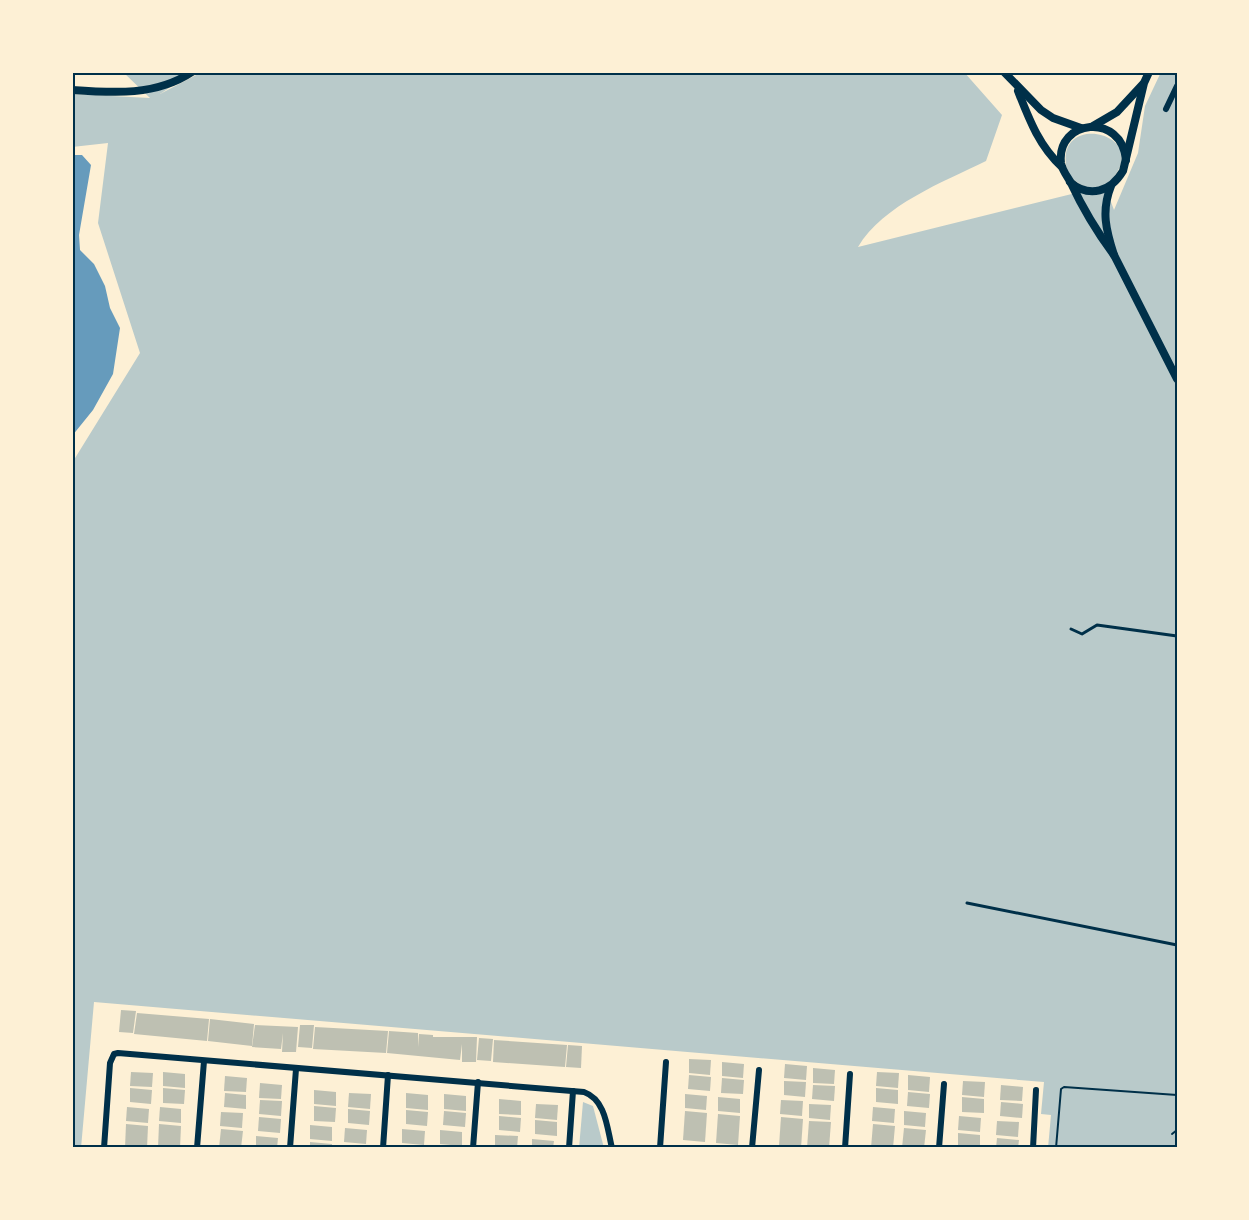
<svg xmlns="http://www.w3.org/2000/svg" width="1249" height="1220" viewBox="0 0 1249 1220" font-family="Jost,sans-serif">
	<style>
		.green { fill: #b9caca }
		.water { fill: #669bbc }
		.building { fill: #bec0b2 }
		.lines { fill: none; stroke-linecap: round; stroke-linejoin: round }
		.path { stroke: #003049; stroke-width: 2 }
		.service { stroke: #003049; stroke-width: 3 }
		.minor { stroke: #003049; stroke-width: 6 }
		.tertiary { stroke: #003049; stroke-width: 8 }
		.neatline { fill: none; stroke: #003049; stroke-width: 2 }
	</style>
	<rect width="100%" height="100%" fill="#fdf0d5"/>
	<g class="green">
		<path d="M 123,72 L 193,72 L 160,94 L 202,72 L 964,72 L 1002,115 L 986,161 C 943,182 883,205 858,247 L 1092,189 C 1080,185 1068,179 1066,165 C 1058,109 1161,136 1105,186 L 1114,210 L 1138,153 L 1145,106 L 1161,72 L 1177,72 L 1177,1148 L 1048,1148 L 1051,1115 L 1041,1114 L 1044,1082 L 94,1002 L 81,1148 L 72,1148 L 72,463 L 140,353 L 98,223 L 108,143 L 72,147 L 72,94 L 150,98 Z"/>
		<polygon points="583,1102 593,1106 604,1148 579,1148"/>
	</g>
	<polygon class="water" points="72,155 82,155 91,165 79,235 80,250 94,264 105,286 110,308 120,328 113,374 93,410 72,436"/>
	<g class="building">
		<polygon points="121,1010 136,1011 133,1033 119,1032"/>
		<polygon points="137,1013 209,1019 207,1041 134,1034"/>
		<polygon points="210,1019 254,1024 252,1046 208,1041"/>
		<polygon points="255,1025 298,1027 296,1052 282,1052 283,1033 281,1049 252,1047"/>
		<polygon points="300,1025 314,1025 312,1048 298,1047"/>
		<polygon points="315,1027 388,1031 386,1053 313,1049"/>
		<polygon points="389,1031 418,1033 418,1047 419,1034 433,1035 433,1037 477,1037 476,1062 462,1062 462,1044 460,1060 387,1053"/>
		<polygon points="479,1038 493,1039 491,1061 477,1060"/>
		<polygon points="494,1040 567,1045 565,1067 493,1062"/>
		<polygon points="568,1045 582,1046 581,1068 566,1067"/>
		<polygon points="689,1059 711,1060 710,1075 689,1073"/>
		<polygon points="722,1062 744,1064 743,1078 722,1076"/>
		<polygon points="785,1064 807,1066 806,1080 784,1078"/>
		<polygon points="813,1068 835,1070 834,1084 813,1083"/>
		<polygon points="131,1072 153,1073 152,1087 130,1086"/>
		<polygon points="163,1072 185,1074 185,1088 163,1086"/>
		<polygon points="877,1072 899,1073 898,1088 876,1086"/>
		<polygon points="689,1075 711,1077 710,1091 688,1089"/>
		<polygon points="908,1075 930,1077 929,1092 908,1090"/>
		<polygon points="225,1076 247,1078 246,1092 224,1091"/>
		<polygon points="722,1078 744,1080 743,1094 721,1093"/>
		<polygon points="784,1081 806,1082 805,1097 784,1095"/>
		<polygon points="963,1081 985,1082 984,1097 962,1095"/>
		<polygon points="260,1083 282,1085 281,1099 259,1098"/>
		<polygon points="813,1085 835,1086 834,1101 812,1099"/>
		<polygon points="1001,1085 1023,1087 1022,1101 1000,1100"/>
		<polygon points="130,1088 152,1090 151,1104 130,1102"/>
		<polygon points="163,1088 185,1090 184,1104 163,1103"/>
		<polygon points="876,1088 898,1090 898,1104 876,1102"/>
		<polygon points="314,1090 336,1092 336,1106 314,1104"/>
		<polygon points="908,1092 930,1094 929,1108 907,1106"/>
		<polygon points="225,1093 246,1095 246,1109 224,1107"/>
		<polygon points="349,1093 371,1094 370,1109 348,1107"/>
		<polygon points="406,1093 428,1095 428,1110 406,1108"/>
		<polygon points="444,1094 466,1096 466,1111 444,1109"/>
		<polygon points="685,1094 707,1096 706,1110 685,1108"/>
		<polygon points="718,1097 740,1099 740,1113 718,1111"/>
		<polygon points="962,1097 984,1099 984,1113 962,1112"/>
		<polygon points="499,1099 521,1101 521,1115 499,1114"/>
		<polygon points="260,1100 282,1101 281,1116 259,1114"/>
		<polygon points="781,1100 803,1101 802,1116 780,1114"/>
		<polygon points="1001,1102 1023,1104 1022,1118 1000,1116"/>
		<polygon points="536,1104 558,1105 557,1120 535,1118"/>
		<polygon points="809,1104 831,1105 830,1120 809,1118"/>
		<polygon points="314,1106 336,1108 335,1122 314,1121"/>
		<polygon points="127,1107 149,1109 148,1123 126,1121"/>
		<polygon points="160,1107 181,1109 181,1123 159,1121"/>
		<polygon points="873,1107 895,1109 894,1123 872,1121"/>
		<polygon points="348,1109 370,1111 369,1125 348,1123"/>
		<polygon points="406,1110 428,1112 427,1126 406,1124"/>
		<polygon points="444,1111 466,1113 465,1127 443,1125"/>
		<polygon points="685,1111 707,1113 705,1142 683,1140"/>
		<polygon points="904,1111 926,1113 925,1127 904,1125"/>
		<polygon points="221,1112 243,1113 242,1128 220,1126"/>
		<polygon points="718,1114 740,1116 738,1145 716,1143"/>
		<polygon points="499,1116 521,1118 520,1132 499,1130"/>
		<polygon points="959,1116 981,1118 980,1132 958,1130"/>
		<polygon points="259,1117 281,1119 280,1133 258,1131"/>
		<polygon points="781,1117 803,1119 801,1148 779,1146"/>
		<polygon points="535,1120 557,1122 557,1136 535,1134"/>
		<polygon points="809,1121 831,1122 829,1148 807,1148"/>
		<polygon points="997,1121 1019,1122 1018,1137 996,1135"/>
		<polygon points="126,1124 148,1126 147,1148 125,1148"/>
		<polygon points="159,1124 181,1126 180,1148 158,1148"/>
		<polygon points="873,1124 895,1126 893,1148 871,1148"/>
		<polygon points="310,1125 332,1127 332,1141 310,1139"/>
		<polygon points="345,1128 367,1130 366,1144 344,1142"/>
		<polygon points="904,1128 926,1130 924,1148 902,1148"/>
		<polygon points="221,1129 243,1131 241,1148 219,1148"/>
		<polygon points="402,1129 425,1131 424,1145 402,1143"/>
		<polygon points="440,1130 462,1132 462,1146 440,1144"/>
		<polygon points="958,1133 980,1135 980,1148 958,1147"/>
		<polygon points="495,1135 518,1136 517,1148 495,1148"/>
		<polygon points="256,1136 278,1138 277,1148 256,1148"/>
		<polygon points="997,1138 1019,1140 1018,1148 996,1148"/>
		<polygon points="532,1139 554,1141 553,1148 532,1148"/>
		<polygon points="310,1142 332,1144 332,1148 310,1148"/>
	</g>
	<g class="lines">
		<g class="path">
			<polyline points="1172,1134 1177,1130"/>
			<polyline points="1056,1148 1061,1089 1064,1087 1177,1095"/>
		</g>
		<g class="service">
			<polyline points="1071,629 1082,634 1097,625 1177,636"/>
			<polyline points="967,903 1177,945"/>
		</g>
		<g class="minor">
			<polyline points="1166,109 1177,86"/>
			<path d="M 104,1148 L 110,1063 L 114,1054 L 118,1053 L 584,1092 C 606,1100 607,1128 612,1148"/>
			<polyline points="197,1148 204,1061"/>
			<polyline points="290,1148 296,1069"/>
			<polyline points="383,1148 388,1075"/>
			<polyline points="473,1148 478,1082"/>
			<polyline points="569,1148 573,1091"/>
			<polyline points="660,1148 666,1062"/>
			<polyline points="752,1148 759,1070"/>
			<polyline points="845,1148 850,1074"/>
			<polyline points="939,1148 944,1084"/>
			<polyline points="1033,1148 1036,1090"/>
		</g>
		<g class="tertiary">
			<polyline points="1004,72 1041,110 1053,118 1081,128"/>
			<path d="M 72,90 C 114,93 156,96 192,72"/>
			<path d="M 1018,91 C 1029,119 1039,146 1062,167"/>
			<polyline points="1093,126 1117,112 1143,84"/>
			<path d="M 1070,182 C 1090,199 1111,191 1123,171 L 1144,83 L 1149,72"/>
			<path d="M 1111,186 C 1101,211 1106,230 1114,255 L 1177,379"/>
			<path d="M 1114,255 C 1097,232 1083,209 1071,183 C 1067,176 1062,170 1061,163 C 1056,119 1122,112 1126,160"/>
		</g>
	</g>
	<rect width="1249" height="1220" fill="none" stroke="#fdf0d5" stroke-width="147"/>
	<rect x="74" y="74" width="1102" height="1072" class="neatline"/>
</svg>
